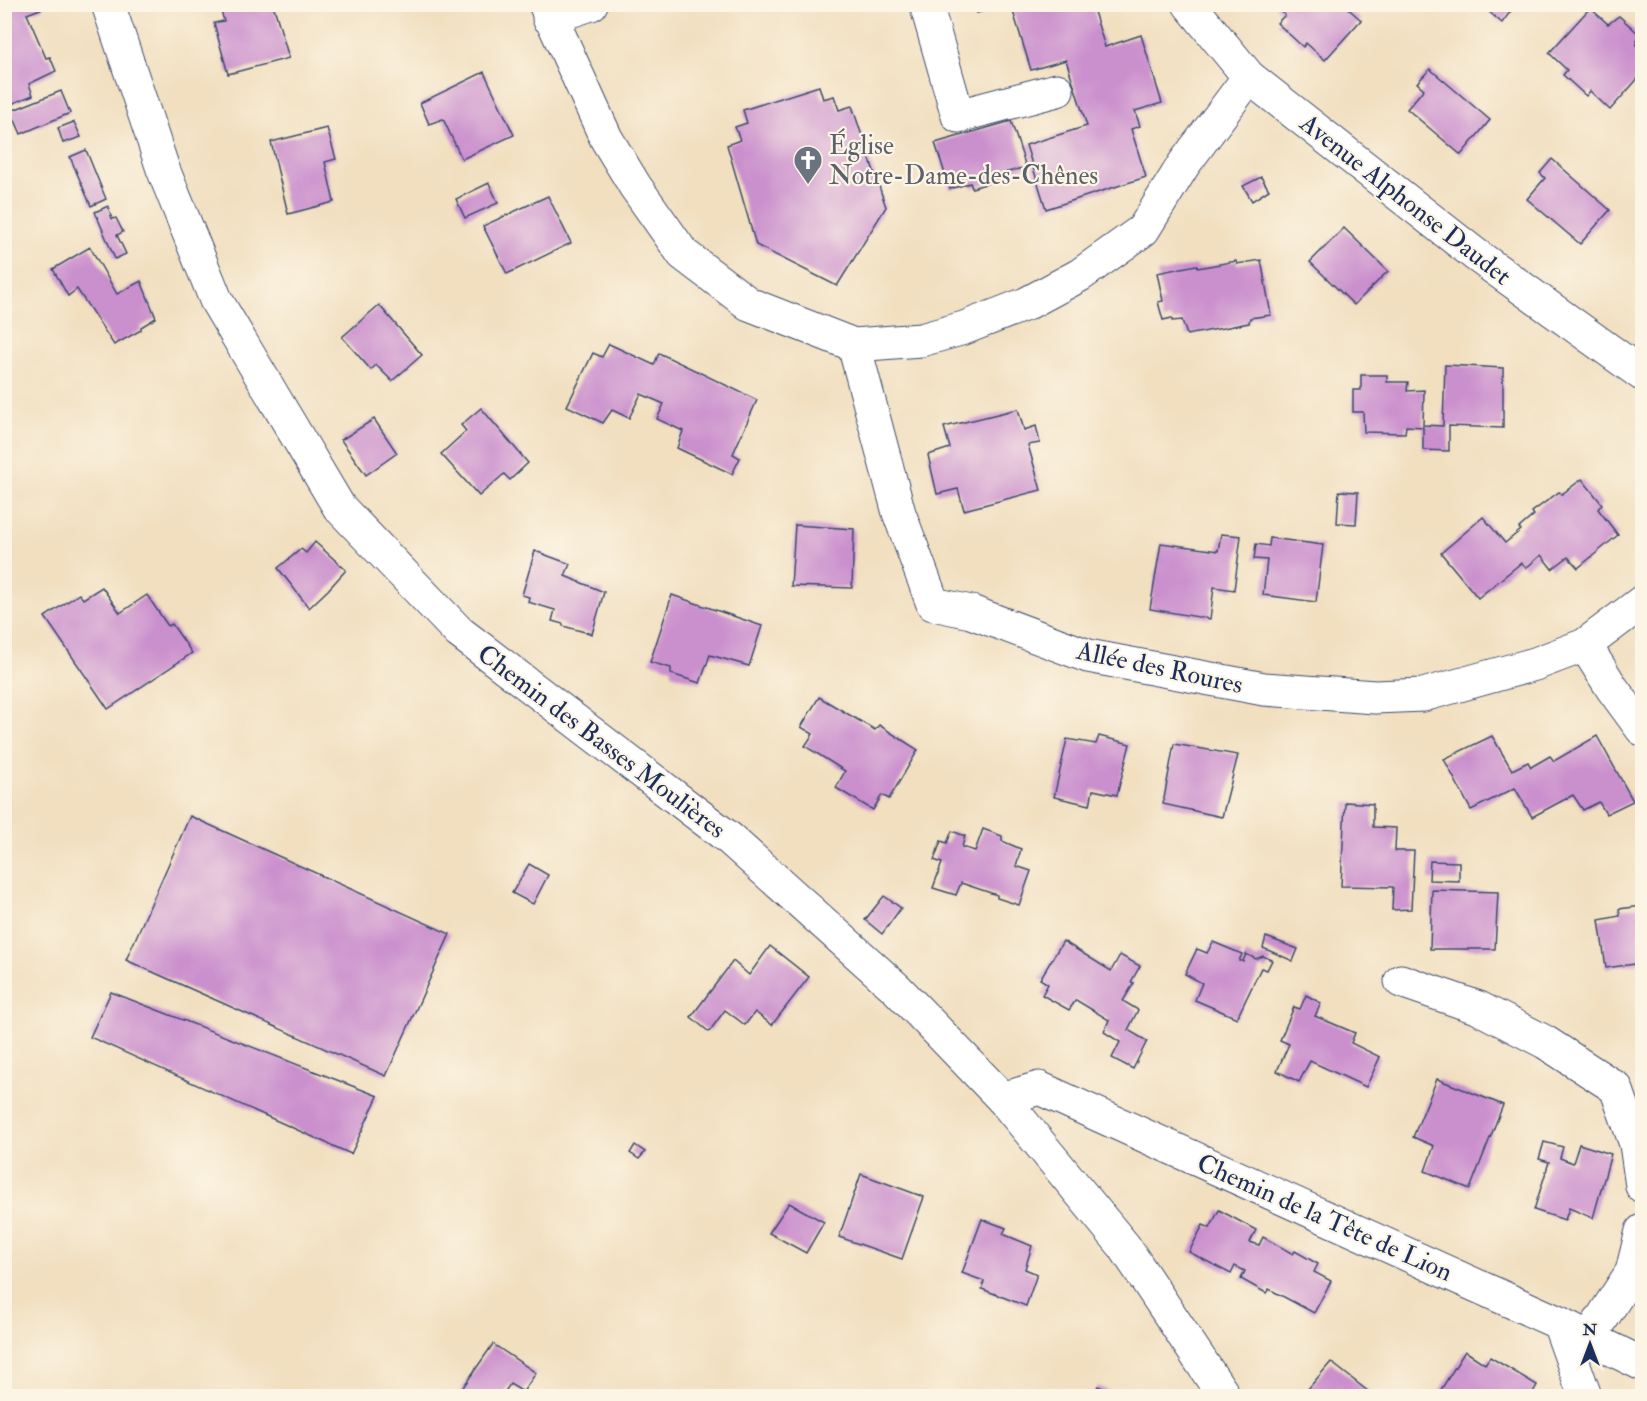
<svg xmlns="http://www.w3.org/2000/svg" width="1647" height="1401" viewBox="0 0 1647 1401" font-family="'IM FELL Double Pica',serif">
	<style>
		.building { fill: #ca8fcd }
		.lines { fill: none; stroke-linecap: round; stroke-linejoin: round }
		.minor-casing { stroke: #3b496d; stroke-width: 35 }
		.minor { stroke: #fff; stroke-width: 33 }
		.labels { text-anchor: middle; stroke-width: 4.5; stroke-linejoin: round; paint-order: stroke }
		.worship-label { font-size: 26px; fill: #5b616d; stroke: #fcf5e5; text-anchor: start }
		.street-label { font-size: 26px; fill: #1b2f5e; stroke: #fcf5e5 }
	</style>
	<rect width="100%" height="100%" fill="#fcf5e5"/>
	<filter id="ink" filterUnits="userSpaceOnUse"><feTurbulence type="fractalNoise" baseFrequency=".0167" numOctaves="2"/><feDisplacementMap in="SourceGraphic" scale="12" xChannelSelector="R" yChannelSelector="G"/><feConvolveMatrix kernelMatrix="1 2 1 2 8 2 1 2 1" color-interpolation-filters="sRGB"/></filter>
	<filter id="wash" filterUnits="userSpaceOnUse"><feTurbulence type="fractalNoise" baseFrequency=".008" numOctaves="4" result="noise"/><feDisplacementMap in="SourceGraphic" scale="24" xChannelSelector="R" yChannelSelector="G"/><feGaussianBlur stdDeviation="1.35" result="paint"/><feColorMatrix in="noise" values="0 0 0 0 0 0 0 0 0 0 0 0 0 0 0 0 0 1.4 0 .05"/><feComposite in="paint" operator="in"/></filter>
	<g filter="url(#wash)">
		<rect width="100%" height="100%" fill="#f1dfc0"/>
		<g id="blocks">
			<g class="building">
				<polygon points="219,4 273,4 289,58 228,74 214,23 224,21"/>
				<polygon points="974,4 1003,4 1003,5 977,13"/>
				<polygon points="1277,4 1343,4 1361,20 1325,60 1306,43 1303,47 1277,23 1285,15 1275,6"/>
				<polygon points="1480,4 1516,4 1502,23"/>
				<polygon points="4,5 42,5 43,8 27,14 46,58 50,57 56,71 29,84 33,95 4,107"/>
				<polygon points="1011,5 1092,5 1105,47 1141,35 1162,103 1135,111 1140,126 1131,129 1146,177 1046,209 1026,145 1087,126 1066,60 1031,70"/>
				<polygon points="1590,8 1608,24 1619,16 1640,35 1636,40 1638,42 1636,45 1642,51 1642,74 1610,110 1590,91 1586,96 1563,75 1567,70 1549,53"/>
				<polygon points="1430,69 1490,120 1461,155 1407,109 1424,89 1417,83"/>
				<polygon points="484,72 514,135 462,159 443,119 429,124 420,103"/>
				<polygon points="819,86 823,99 834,96 839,110 852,106 886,207 837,286 756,245 727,145 740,140 735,127 747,123 743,110"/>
				<polygon points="61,91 70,113 21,134 11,111"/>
				<polygon points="1011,121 1026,167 1004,173 1005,178 972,188 970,183 950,189 935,143"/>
				<polygon points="74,122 81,137 63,143 58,128"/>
				<polygon points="327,128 336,159 325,162 334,202 288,214 271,142"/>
				<polygon points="86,150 106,199 91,206 70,157"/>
				<polygon points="1552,159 1610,210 1580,244 1527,199 1545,178 1540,173"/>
				<polygon points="1261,177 1269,190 1252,201 1243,186"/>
				<polygon points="489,183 498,203 465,218 456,199"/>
				<polygon points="548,196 571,243 507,274 483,226"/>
				<polygon points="108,206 112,219 116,218 123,232 117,235 126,254 115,259 95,212"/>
				<polygon points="1344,228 1388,271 1354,305 1310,262"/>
				<polygon points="90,247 117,294 141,281 156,318 141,327 141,330 114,345 77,289 68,296 53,269"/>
				<polygon points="1261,260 1271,315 1250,318 1249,323 1187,335 1182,320 1172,321 1172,318 1163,320 1158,302 1163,301 1157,273 1196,265 1198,268 1236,261 1237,264"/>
				<polygon points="379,305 422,355 392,381 376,365 371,370 342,337"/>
				<polygon points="609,344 654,365 659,353 757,400 733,454 740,458 732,474 677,448 683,431 657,419 664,404 641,394 629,418 612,410 603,423 567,406 593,353 602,357"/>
				<polygon points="1445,365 1503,368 1503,428 1449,426 1449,451 1423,450 1423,427 1406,426 1405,433 1364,432 1363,412 1353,412 1353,390 1361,390 1361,375 1387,375 1387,382 1408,382 1407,391 1424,390 1423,425 1443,426"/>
				<polygon points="481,408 528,463 510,480 504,474 479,496 441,454 466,431 461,425"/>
				<polygon points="1018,409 1024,430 1036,426 1040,443 1028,445 1041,490 964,510 958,489 937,494 928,455 950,448 944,427"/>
				<polygon points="374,419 397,453 366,475 341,440"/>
				<polygon points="1582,479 1602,504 1598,509 1618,535 1578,568 1568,557 1552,569 1541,555 1526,568 1521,563 1478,598 1441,553 1483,517 1505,543 1521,530 1519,528 1534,515 1532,512 1559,492 1562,494"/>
				<polygon points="1339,491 1358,492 1356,524 1337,523"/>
				<polygon points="795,525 854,529 852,588 791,586"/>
				<polygon points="1221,534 1241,536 1234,590 1214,587 1210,619 1150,609 1161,543 1218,551"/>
				<polygon points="1270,538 1323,545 1316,602 1263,595 1267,560 1254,559 1256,544 1269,546"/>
				<polygon points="315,542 346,570 328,590 309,608 278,568 301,549 306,553"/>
				<polygon points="535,551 570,564 565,576 604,592 592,634 563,626 563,624 552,621 555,610 528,602 529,597 522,595"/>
				<polygon points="102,587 120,613 147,595 168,626 172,624 192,653 108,709 45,617 79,594 83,599"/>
				<polygon points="672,595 762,626 749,666 710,655 700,683 671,674 671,668 650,662"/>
				<polygon points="819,697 875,730 879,725 918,750 889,799 882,795 873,810 836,788 845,771 805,746 813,734 801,727"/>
				<polygon points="1099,736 1130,744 1117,795 1093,790 1090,805 1054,797 1067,739 1096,744"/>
				<polygon points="1492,736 1512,770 1528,762 1531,767 1550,756 1554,761 1597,736 1633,801 1606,814 1599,802 1583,810 1573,795 1532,817 1515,788 1471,810 1444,759"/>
				<polygon points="1174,744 1238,755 1222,817 1163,804"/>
				<polygon points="1345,802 1373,804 1373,827 1396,828 1395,851 1414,851 1411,909 1392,910 1393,887 1341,886"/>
				<polygon points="190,816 450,934 386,1076 126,960"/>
				<polygon points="983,829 1002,836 1002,841 1021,849 1016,866 1031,871 1019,905 997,898 997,895 961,883 956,895 933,888 942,863 934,860 941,841 947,843 952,831 965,836 962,847 975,851"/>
				<polygon points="1430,861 1459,862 1459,881 1429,880"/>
				<polygon points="529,864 548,875 533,904 512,893"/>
				<polygon points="1432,890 1498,892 1495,949 1430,949"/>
				<polygon points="884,896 901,908 882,934 865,920"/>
				<polygon points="1642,906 1642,963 1606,968 1599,920 1620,916 1619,909"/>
				<polygon points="1266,937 1298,949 1293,961 1263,948"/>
				<polygon points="1063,941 1111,971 1120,955 1140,966 1131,982 1134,983 1123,1001 1138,1010 1128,1030 1147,1041 1133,1069 1112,1058 1120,1042 1104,1032 1109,1020 1076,1000 1069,1010 1042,995 1048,984 1040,979"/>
				<polygon points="1213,942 1242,954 1239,961 1243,961 1246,954 1256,959 1263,956 1272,960 1267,970 1261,968 1237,1018 1195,1000 1202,983 1185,974 1197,949 1207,953"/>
				<polygon points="770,946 809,977 772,1025 755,1012 745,1025 725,1010 709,1032 691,1017 733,961 749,975"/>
				<polygon points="111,992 378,1096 351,1154 90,1037"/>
				<polygon points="1306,995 1321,1003 1315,1016 1355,1033 1351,1043 1380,1057 1366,1087 1310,1061 1299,1082 1277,1071 1289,1044 1280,1040 1294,1007 1300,1009"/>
				<polygon points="1437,1079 1503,1105 1470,1189 1425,1171 1434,1146 1413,1137"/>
				<polygon points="1544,1142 1563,1147 1560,1158 1573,1163 1579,1144 1611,1154 1593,1218 1569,1208 1565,1220 1534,1210 1549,1162 1539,1159"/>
				<polygon points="635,1145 645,1152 639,1159 630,1153"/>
				<polygon points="861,1174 924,1197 902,1259 839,1237"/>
				<polygon points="789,1203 824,1222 806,1253 769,1233"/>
				<polygon points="1219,1210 1256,1230 1250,1242 1259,1245 1263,1237 1293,1254 1295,1251 1318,1264 1314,1272 1331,1281 1314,1313 1269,1289 1266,1293 1241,1279 1245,1271 1235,1266 1231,1274 1189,1252 1203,1225 1210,1228"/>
				<polygon points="982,1219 1006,1228 1003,1234 1032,1246 1025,1269 1037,1274 1026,1306 982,1289 984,1281 962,1273"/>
				<polygon points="493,1344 536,1373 523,1392 510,1384 502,1396 471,1396 461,1390"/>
				<polygon points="1465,1351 1485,1364 1490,1357 1537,1385 1531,1396 1437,1396"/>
				<polygon points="1331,1362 1374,1396 1302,1396"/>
				<polygon points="1098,1386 1119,1396 1093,1396"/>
			</g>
		</g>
	</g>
	<g filter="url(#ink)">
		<use href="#blocks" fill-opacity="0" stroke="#3b496d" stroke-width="1.5"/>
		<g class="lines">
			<g class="minor-casing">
				<g id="minor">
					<polyline points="108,4 163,169 216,300 339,507 459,632 730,839 896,988 1003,1099 1124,1246 1224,1396"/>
					<polyline points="545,4 606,138 635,186 683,254 749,304 854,345 921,340 964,328 1026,304 1080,275 1143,230 1184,164 1249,77"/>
					<polyline points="926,4 958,116 1057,90"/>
					<polyline points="1189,4 1249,77 1476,255 1642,374"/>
					<polyline points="549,18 591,4"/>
					<polyline points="854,345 899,513 933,604 971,612 1088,656 1264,689 1375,697 1423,695 1535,664 1585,645 1642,602"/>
					<polyline points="1585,645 1612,688 1642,729"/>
					<polyline points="1401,981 1479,1008 1545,1042 1616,1088 1636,1144 1642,1186"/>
					<polyline points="1003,1099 1039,1088 1559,1323 1642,1364"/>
					<polyline points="1559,1323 1585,1396"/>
					<polyline points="1590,1337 1632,1272 1642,1231"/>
				</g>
			</g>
			<use href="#minor" class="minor"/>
		</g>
	</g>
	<defs>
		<g id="church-pin" transform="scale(1.5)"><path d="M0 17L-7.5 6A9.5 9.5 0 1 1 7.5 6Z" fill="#6b7280" stroke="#fcf5e5"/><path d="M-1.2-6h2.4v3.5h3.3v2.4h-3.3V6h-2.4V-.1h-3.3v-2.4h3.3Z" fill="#fff"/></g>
	</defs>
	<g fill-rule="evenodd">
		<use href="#church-pin" x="808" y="160"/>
	</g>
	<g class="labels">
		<g class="worship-label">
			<text x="829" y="154">Église<tspan x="829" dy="30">Notre-Dame-des-Chênes</tspan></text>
		</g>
		<g class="street-label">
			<text transform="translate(1406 199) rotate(38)" y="9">Avenue Alphonse Daudet</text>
			<text transform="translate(1160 667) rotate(12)" y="9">Allée des Roures</text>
			<text transform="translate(602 741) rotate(37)" y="9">Chemin des Basses Moulières</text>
			<text transform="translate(1325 1217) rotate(24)" y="9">Chemin de la Tête de Lion</text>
		</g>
	</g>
	<rect width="1647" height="1401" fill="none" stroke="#fcf5e5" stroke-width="24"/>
	<g transform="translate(1590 1344)" stroke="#fcf5e5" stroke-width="4.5" paint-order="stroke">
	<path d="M0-4.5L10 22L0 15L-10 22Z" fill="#1b2f5e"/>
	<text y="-9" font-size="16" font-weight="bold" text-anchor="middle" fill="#1b2f5e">N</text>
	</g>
</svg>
